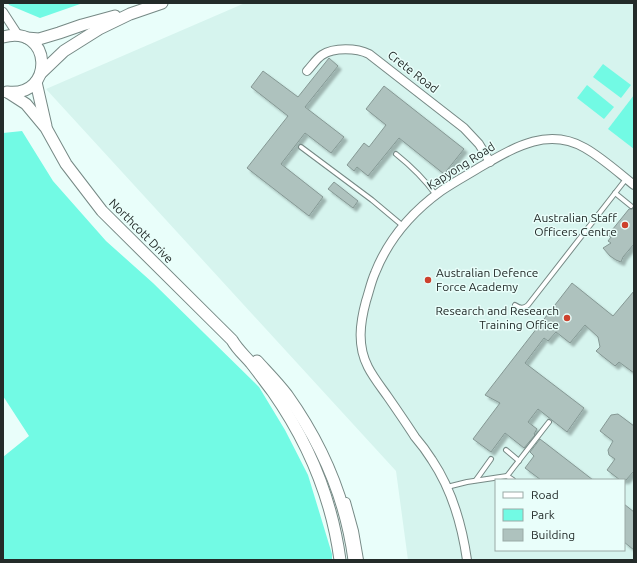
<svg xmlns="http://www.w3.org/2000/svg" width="637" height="563" viewBox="0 0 637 563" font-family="Ubuntu,sans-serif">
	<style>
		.built { fill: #d6f4ee; fill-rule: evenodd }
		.green { fill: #72fae4 }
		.building { fill: #aec2be; stroke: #859894; filter: url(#shadow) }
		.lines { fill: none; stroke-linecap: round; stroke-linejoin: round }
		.lane-casing { stroke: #768985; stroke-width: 6 }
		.street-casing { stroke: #768985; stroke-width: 10 }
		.secondary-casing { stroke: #768985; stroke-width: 13 }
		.lane { stroke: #fff; stroke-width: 4 }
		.street { stroke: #fff; stroke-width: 8 }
		.secondary { stroke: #fff; stroke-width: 11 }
		.poi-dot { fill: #cd412d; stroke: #e9fefa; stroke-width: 1.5 }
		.labels { text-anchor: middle; stroke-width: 3; stroke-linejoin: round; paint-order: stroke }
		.street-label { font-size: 12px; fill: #232b29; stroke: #e9fefa }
		.poi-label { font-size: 12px; fill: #232b29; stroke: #e9fefa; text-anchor: end }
	</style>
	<defs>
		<filter id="shadow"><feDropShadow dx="3.5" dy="3.5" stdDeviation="1" flood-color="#0004"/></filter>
	</defs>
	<rect width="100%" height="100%" fill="#e9fefa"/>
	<path class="built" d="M 245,3 L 634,3 L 634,560 L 408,560 L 396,471 L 46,89 ZM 496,480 L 624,480 L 624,550 L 496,550 Z"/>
	<g class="green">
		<polygon points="8,3 83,3 40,18 9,5"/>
		<polygon points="603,64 631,85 621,98 593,77"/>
		<polygon points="587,85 614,107 604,119 577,98"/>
		<polygon points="634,95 634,149 608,129"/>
		<polygon points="22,131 53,181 106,241 153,283 259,387 285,430 308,475 332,554 332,560 3,560 3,457 29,436 3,396 3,133"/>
	</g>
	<g class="building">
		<polygon points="329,58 338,66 305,107 344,137 331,153 305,133 281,164 323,197 309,216 247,168 288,116 251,87 263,71 298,97"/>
		<polygon points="384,86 464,149 444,174 399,138 368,176 357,167 354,171 347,165 364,143 369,147 386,125 366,109"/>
		<polygon points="334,182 358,201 353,208 328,189"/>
		<polygon points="634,208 634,244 623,257 621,262 616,260 610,256 603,248 611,243 608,241 611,237 608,235 629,209 632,209"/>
		<polygon points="572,283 613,316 634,291 634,373 619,362 615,366 596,351 600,347 598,337 585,325 570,343 556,332 548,341 544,338 525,363 584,408 567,432 538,409 528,422 537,429 534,434 535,435 524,448 505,433 491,452 473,439 500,403 485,395"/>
		<polygon points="618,414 634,426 634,471 626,480 620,480 607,470 615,459 609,455 608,450 613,441 600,431 611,415"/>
		<polygon points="540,439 593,480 541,480 525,468 534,456 530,452"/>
		<polygon points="624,504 634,512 634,550 624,542"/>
	</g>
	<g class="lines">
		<g class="lane-casing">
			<g id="lane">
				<polyline points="301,147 372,200 403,226"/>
				<path d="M 396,154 C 411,166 425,180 436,195"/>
				<polyline points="615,193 631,206"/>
				<path d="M 515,305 C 519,308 524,309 528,305 L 626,179"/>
				<polyline points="506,450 519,461"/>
				<polyline points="507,476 549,422"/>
				<polyline points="476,480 491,459"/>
				<polyline points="447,487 467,482 507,476 513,480"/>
			</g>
		</g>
		<g class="street-casing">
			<g id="street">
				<polyline points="3,12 18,35"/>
				<path d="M 307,71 C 312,66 316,59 322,55 C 334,47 357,48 369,54 L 464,128 L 479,144 L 490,162"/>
				<polyline points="346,502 354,531 359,560"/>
				<path d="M 467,560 C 462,525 452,490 432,460 C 427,452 421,444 415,437 C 406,423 397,410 388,397 C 381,387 373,377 368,367 C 357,346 360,323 366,301 C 369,292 371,282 375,273 C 388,240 412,212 441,191 C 454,182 469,174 482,166 C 515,147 548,127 585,148 C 601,157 619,173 634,185"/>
			</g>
		</g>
		<g class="secondary-casing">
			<g id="secondary">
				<path d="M 3,37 C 52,23 56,98 7,92"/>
				<polyline points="27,38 39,39 59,33 82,25 115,16"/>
				<polyline points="41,73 64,51 99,29 130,14 162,3"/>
				<polyline points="36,82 46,126"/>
				<path d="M 9,93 L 26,104 L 46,128 L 66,164 L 102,211 L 232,340 C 237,349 245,356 251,363 C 259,373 266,383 273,392 C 308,442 332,500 340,560"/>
				<path d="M 257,361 C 267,372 278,383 287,395 C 322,444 346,500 354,560"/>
			</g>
		</g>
		<use href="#lane" class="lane"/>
		<use href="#street" class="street"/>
		<use href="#secondary" class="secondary"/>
	</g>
	<g class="poi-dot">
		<circle cx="625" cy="225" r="4"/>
		<circle cx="428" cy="280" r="4"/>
		<circle cx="567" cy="318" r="4"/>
	</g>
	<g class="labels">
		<g class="street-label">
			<text transform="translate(413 72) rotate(38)" y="4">Crete Road</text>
			<text transform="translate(461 166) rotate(-32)" y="4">Kapyong Road</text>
			<text transform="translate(141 231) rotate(45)" y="4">Northcott Drive</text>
		</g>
		<g class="poi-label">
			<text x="617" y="222">Australian Staff<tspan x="617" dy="14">Officers Centre</tspan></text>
			<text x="436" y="277" text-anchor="start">Australian Defence<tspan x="436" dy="14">Force Academy</tspan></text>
			<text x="559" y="315">Research and Research<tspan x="559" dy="14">Training Office</tspan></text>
		</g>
	</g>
	<rect width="637" height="563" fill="none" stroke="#232b29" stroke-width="8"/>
	<rect x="495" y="479" width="130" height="72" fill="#e9fefa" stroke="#9aaaa6"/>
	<rect x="503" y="492" width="20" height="6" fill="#ffffff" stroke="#9aaaa6"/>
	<text x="531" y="499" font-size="12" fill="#232b29">Road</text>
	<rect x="503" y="509" width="20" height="12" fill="#72fae4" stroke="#9aaaa6"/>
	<text x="531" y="519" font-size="12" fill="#232b29">Park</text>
	<rect x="503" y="529" width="20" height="12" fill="#aec2be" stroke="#9aaaa6"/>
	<text x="531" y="539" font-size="12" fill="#232b29">Building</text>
</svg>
